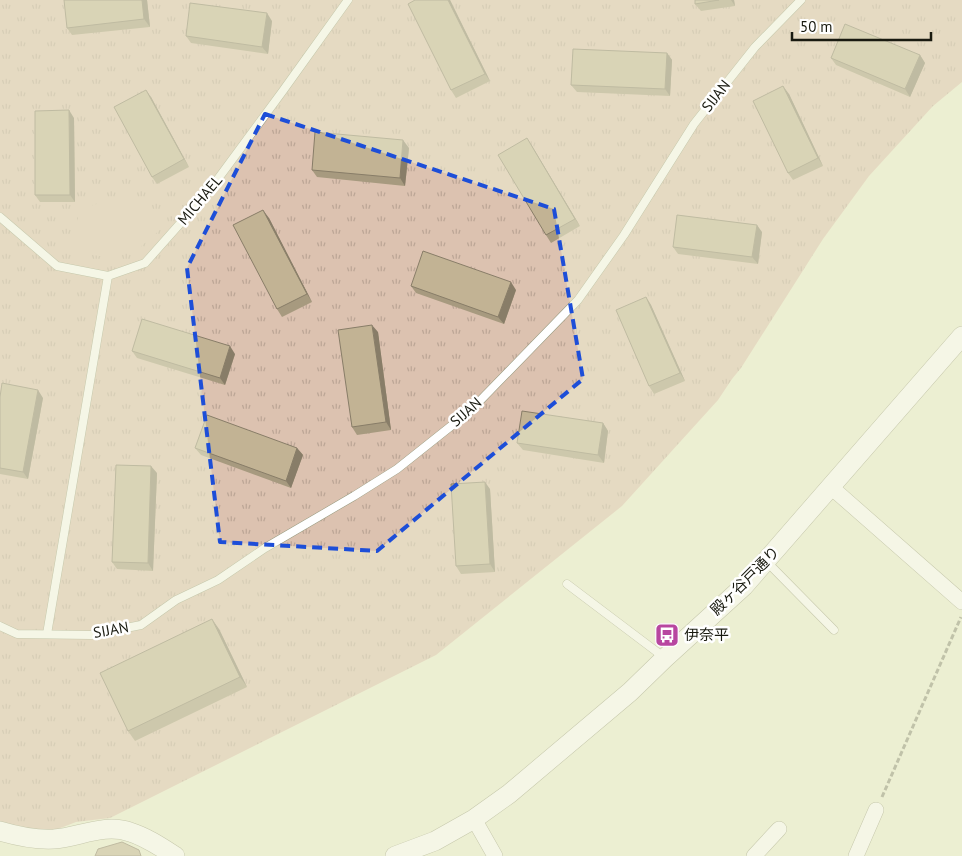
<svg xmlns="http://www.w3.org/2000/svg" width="962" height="856" viewBox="0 0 962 856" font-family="'PT Sans','Noto Sans JP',sans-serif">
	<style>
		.grass { fill: url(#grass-tufts) }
		.park { fill: #dcc2b0 }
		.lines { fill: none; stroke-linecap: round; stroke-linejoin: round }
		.service-casing { stroke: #979a7f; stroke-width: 9 }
		.minor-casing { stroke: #979a7f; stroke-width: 16 }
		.tertiary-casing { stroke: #979a7f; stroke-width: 20 }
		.path { stroke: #8a8c78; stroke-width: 3; stroke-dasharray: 5 2.5; stroke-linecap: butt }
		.service { stroke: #fff; stroke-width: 8 }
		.minor { stroke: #fff; stroke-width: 15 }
		.tertiary { stroke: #fff; stroke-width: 19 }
		.wall { fill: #a79a7f }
		.shaded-wall { fill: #887d68 }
		.building { fill: #c2b394; stroke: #887d68 }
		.marked { fill: none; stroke: #1d4ed8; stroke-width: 4; stroke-dasharray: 10 6; stroke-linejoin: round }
		.labels { text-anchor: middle; stroke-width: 5; stroke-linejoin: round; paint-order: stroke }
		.street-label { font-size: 15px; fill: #191a10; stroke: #fff }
		.poi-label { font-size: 15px; fill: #191a10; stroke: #fff; text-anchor: start }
	</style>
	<defs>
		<pattern id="grass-tufts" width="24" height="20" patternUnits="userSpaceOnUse" patternTransform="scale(1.25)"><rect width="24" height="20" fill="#dcc2b0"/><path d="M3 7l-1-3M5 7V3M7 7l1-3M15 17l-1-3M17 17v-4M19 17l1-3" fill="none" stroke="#bca696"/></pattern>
	</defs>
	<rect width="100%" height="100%" fill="#ecefd2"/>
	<polygon class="grass" points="0,0 962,0 962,82 933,106 869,176 823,239 741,368 732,379 718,400 622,506 436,655 110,818 76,822 35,838 0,830"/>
	<polygon class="park" points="123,196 162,228 138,249 100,256 71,252 80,209"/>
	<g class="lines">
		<g class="service-casing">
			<g id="service">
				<polyline points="0,217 57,266 108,276 145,263 209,191 282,92 348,0"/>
				<polyline points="766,561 834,630"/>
				<polyline points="567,584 665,658"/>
				<polyline points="0,626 17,634 91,635 141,625 176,600 218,580 265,548 354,496 397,469 470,411 578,300 624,235 694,124 755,47 801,0"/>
				<polyline points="47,634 108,276"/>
			</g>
		</g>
		<g class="minor-casing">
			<g id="minor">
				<polyline points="831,487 962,602"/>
				<polyline points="474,819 495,856"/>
				<polyline points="754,856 779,829"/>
				<polyline points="856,856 876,810"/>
			</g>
		</g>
		<g class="tertiary-casing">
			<g id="tertiary">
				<path d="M 0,831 C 17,836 36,840 54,839 C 79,837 105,823 130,832 C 146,837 161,847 175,856"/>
				<polyline points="395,856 435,841 474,819 509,794 630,692 665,658 744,586 962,336"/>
			</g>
		</g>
		<polyline class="path" points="882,797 961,617"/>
		<use href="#service" class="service"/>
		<use href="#minor" class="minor"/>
		<use href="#tertiary" class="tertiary"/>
	</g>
	<g class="wall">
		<polygon points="147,0 150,27 72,35 67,28"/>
		<polygon points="415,0 450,0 490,81 456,98 451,90"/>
		<polygon points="695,0 734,0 735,6 701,11 695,4"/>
		<polygon points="272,21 268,54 191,43 186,36"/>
		<polygon points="667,53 672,60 670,96 577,92 571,85"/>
		<polygon points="920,55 925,63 910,97 836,65 831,58"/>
		<polygon points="789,94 823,166 793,180 788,173"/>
		<polygon points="151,97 189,167 157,184 152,177"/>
		<polygon points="74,118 75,202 40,202 35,195"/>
		<polygon points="532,146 580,226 551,243 546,235"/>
		<polygon points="409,148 405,186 317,177 312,170"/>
		<polygon points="269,218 312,302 282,317 277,309"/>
		<polygon points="762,232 758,264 678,254 673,247"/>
		<polygon points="411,286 516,290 504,324 416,293"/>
		<polygon points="646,297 651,305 685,381 654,394 649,386"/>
		<polygon points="378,332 391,430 357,435 352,427"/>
		<polygon points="132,351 235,354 225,385 137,358"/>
		<polygon points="0,397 43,398 28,479 0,474"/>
		<polygon points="603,423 608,431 604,463 523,450 517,443"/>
		<polygon points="195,448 297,448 303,455 291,488 201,455"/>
		<polygon points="157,473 153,571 117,569 112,562"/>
		<polygon points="490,489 495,572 461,574 456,566"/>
		<polygon points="219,629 247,687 135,741 128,731"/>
	</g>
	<g class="shaded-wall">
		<polygon points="142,0 147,0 150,27 144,19"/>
		<polygon points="448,0 450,0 490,81 485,74"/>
		<polygon points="731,0 734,0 735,6"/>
		<polygon points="267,13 272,21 268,54 262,47"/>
		<polygon points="667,53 672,60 670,96 665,89"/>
		<polygon points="920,55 925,63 910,97 905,89"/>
		<polygon points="783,86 789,94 823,166 818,158"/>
		<polygon points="146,90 151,97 189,167 184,159"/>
		<polygon points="69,110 74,118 75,202 70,195"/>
		<polygon points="527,138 532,146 580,226 575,219"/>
		<polygon points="403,140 409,148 405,186 400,178"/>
		<polygon points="263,210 269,218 312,302 307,294"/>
		<polygon points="757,225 762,232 758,264 752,257"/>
		<polygon points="511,282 516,290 504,324 498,317"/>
		<polygon points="646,297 651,305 685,381 680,373"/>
		<polygon points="372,325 378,332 391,430 386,422"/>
		<polygon points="230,346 235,354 225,385 220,378"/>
		<polygon points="38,390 43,398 28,479 23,472"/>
		<polygon points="603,423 608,431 604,463 598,455"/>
		<polygon points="297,448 303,455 291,488 286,481"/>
		<polygon points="151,466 157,473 153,571 148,563"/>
		<polygon points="485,482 490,489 495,572 490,564"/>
		<polygon points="212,619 219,629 247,687 240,677"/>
	</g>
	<g class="building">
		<polygon points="64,0 142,0 144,19 67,28"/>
		<polygon points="415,0 448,0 485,74 451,90 408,4"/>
		<polygon points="695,0 719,0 695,4"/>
		<polygon points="190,3 267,13 262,47 186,36"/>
		<polygon points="845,24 920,55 905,89 831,58"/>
		<polygon points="573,49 667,53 665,89 571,85"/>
		<polygon points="783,86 818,158 788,173 753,101"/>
		<polygon points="146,90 184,159 152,177 114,107"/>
		<polygon points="69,110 70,195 35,195 35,111"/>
		<polygon points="315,132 403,140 400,178 312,170"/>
		<polygon points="527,138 575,219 546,235 498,155"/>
		<polygon points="263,210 307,294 277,309 233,225"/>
		<polygon points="677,215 757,225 752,257 673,247"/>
		<polygon points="423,251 511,282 498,317 411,286"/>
		<polygon points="646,297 680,373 649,386 616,310"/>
		<polygon points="142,319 230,346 220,378 132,351"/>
		<polygon points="372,325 386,422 352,427 338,330"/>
		<polygon points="2,383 38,390 23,472 0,468 0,397"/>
		<polygon points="522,411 603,423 598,455 517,443"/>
		<polygon points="207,415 297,448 286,481 195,448"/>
		<polygon points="116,465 151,466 148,563 112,562"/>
		<polygon points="485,482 490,564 456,566 451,484"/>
		<polygon points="212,619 240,677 128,731 100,673"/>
		<polygon points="122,842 139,850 141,856 95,856 98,849"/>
	</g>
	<path d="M0 0H962V856H0ZM 265,114 L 554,209 L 583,379 L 377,551 L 220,542 L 187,268 Z" fill="#ecefd2" fill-opacity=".55" fill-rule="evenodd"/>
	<path class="marked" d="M 265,114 L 554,209 L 583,379 L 377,551 L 220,542 L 187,268 Z"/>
	<defs>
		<g id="bus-square" transform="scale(1.25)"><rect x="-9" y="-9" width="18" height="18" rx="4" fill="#b846a0" stroke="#fff"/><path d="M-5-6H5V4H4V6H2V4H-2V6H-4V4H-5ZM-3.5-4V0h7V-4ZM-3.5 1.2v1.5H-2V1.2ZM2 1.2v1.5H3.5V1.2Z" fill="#fff"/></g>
	</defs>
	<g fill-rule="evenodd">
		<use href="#bus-square" x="667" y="635"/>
	</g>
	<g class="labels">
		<g class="street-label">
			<text transform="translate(716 96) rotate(-52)" y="5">SIJAN</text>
			<text transform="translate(200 200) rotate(-50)" y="5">MICHAEL</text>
			<text transform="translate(466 412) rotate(-41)" y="5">SIJAN</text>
			<text transform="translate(745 581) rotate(-45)" y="5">殿ヶ谷戸通り</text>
			<text transform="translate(111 630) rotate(-10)" y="5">SIJAN</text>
		</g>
		<g class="poi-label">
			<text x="684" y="640">伊奈平</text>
		</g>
	</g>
	<path d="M792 32v8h139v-8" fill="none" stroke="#191a10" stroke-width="2.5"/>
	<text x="800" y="32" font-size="15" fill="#191a10" stroke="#ffffff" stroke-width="4" paint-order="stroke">50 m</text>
</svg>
